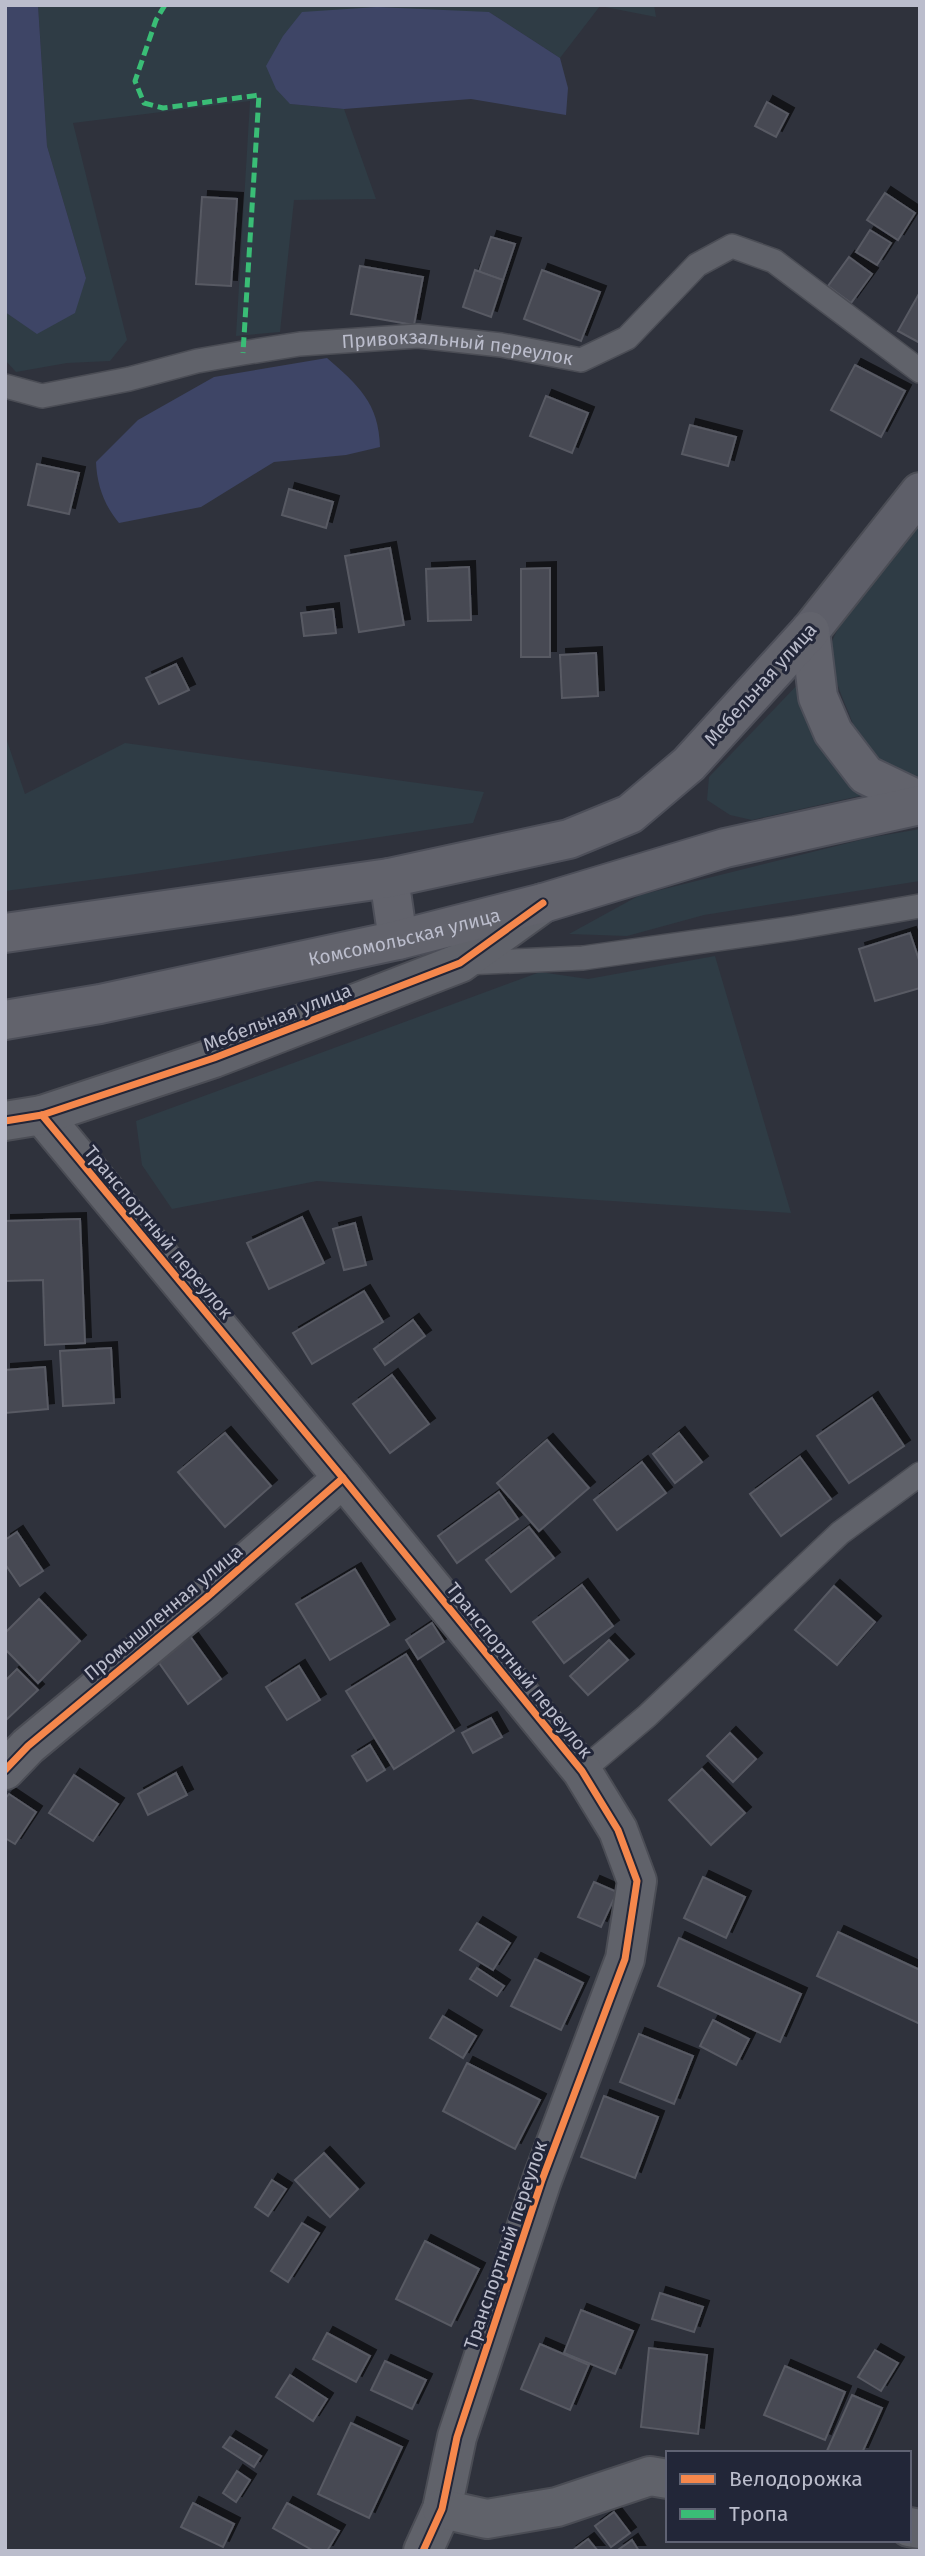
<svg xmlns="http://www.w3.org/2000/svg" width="925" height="2556" viewBox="0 0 925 2556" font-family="'Fira Sans',sans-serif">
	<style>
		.green { fill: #2f3c45 }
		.water { fill: #3e4566 }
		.building { fill: #474952; stroke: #585a64; stroke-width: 2; filter: url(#shadow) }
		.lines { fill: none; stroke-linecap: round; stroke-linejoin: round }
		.lane-casing { stroke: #4b4d55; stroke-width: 26 }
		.street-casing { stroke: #4b4d55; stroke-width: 42 }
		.secondary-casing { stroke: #4b4d55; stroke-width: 42 }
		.primary-casing { stroke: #4d4f59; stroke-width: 42 }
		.lane { stroke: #60626a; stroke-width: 23 }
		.street { stroke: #60626a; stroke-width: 38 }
		.secondary { stroke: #5e5f69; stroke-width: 38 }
		.primary { stroke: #62636c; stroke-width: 38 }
		.quiet { stroke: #3abd76; stroke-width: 5; stroke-dasharray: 10 5; stroke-linecap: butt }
		.cycleway-casing { stroke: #222638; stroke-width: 11 }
		.cycleway { stroke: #f5874c; stroke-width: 7 }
		.labels { text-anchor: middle; stroke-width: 6; stroke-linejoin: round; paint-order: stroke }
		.street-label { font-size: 19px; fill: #bbbdcc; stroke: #222638 }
	</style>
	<defs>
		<filter id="shadow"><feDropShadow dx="6" dy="-6" stdDeviation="0" flood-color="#0009"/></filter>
	</defs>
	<rect width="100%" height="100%" fill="#2f323c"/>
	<g class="green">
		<polygon points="38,5 654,5 656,17 600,6 560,58 489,12 290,104 344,109 376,199 294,200 280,332 236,336 250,101 73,123 127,340 110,361 67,363 16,372 5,360 5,312 37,333 86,278 47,146"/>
		<path d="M 920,523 L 920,782 C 873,762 866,760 848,711 C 842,697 829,665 830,650 C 833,622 900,548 920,523 Z"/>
		<polygon points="802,680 809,707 835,769 864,795 752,820 730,815 707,800 709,777"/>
		<polygon points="5,735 25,794 125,743 484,792 473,823 129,875 5,891"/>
		<polygon points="920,829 920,881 704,915 627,936 569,934 640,895 868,838"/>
		<polygon points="715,956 791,1213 317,1181 172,1209 142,1165 136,1121 540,972 588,979"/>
	</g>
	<g class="water">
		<polygon points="5,5 38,5 47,146 86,278 75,313 37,334 5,312"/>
		<polygon points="377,7 489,12 560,58 568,88 566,115 471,99 344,109 290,104 276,89 266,66 283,36 302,12"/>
		<path d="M 327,358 C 358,385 379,403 380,447 L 346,455 L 274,462 L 201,507 L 119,523 C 104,505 97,485 96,462 L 138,420 L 214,377 Z"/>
	</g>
	<g class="building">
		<polygon points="767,102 788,114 776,137 755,126"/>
		<polygon points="885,193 915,213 898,240 867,220"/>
		<polygon points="202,197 237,199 231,286 196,284"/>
		<polygon points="870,230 891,243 877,265 856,252"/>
		<polygon points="491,237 515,244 503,280 479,272"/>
		<polygon points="849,257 872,274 851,303 828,286"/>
		<polygon points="360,266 423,277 414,325 351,314"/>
		<polygon points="475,270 503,280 491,317 463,307"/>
		<polygon points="542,270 600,292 581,341 524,319"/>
		<polygon points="920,292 920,343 898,331"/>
		<polygon points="855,365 905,391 881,437 831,410"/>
		<polygon points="546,396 588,413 572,453 530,436"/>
		<polygon points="690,425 736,437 728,466 682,454"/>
		<polygon points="37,464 79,473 69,514 28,505"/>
		<polygon points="289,489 333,502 326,528 282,515"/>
		<polygon points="390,548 404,625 359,632 345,556"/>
		<polygon points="469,567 471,620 428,621 426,569"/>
		<polygon points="550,568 550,657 521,657 521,569"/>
		<polygon points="333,609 336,633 304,636 301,613"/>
		<polygon points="596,653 598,696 562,698 560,655"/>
		<polygon points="176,664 189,690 159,704 146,678"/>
		<polygon points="910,933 920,963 920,988 875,1001 859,949"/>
		<polygon points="302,1217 324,1263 269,1289 247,1243"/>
		<polygon points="80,1219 85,1343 45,1345 43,1280 5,1281 5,1221"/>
		<polygon points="355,1223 366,1265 344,1270 333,1229"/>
		<polygon points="364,1291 383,1322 312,1364 293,1333"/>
		<polygon points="413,1320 425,1336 385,1365 374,1349"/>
		<polygon points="111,1348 114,1403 63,1406 60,1351"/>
		<polygon points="45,1367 48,1409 5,1413 5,1370"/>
		<polygon points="392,1375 429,1424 390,1453 353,1404"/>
		<polygon points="872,1398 904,1446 849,1483 817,1436"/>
		<polygon points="225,1433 271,1486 225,1527 178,1472"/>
		<polygon points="679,1433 702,1462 675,1483 653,1454"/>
		<polygon points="547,1440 589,1488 539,1531 497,1483"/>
		<polygon points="800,1457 831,1499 781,1536 750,1494"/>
		<polygon points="642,1462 666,1493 617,1530 594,1500"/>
		<polygon points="499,1492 518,1519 457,1563 438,1536"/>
		<polygon points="529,1527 554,1558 511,1592 486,1560"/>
		<polygon points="17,1532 43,1571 20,1586 5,1564 5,1540"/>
		<polygon points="355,1569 389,1625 330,1660 296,1604"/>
		<polygon points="582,1585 613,1626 564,1663 533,1622"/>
		<polygon points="834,1586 875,1622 837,1665 795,1630"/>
		<polygon points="39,1599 80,1641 38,1683 5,1649 5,1633"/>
		<polygon points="432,1623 444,1642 418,1659 406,1640"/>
		<polygon points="190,1636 221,1679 188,1704 157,1660"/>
		<polygon points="609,1640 628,1660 588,1695 570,1676"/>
		<polygon points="406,1654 454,1731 394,1769 346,1691"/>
		<polygon points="299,1666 320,1700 287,1720 266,1687"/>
		<polygon points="17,1669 38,1690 5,1721 5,1681"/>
		<polygon points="491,1718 502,1737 473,1753 462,1733"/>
		<polygon points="730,1733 756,1759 733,1782 707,1756"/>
		<polygon points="370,1745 385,1770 367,1781 352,1756"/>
		<polygon points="702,1769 745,1813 711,1845 669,1800"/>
		<polygon points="176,1773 187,1795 148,1815 138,1794"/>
		<polygon points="74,1775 118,1804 93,1841 49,1813"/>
		<polygon points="9,1794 36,1812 15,1844 5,1838 5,1799"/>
		<polygon points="703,1877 745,1897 726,1938 684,1918"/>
		<polygon points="594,1882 617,1892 601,1927 578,1917"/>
		<polygon points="477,1923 510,1943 493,1970 460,1950"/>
		<polygon points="838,1932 920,1970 920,2024 817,1976"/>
		<polygon points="679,1938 801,1994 780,2042 658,1986"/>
		<polygon points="535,1959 583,1983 561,2030 511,2006"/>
		<polygon points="477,1968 504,1986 497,1996 470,1979"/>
		<polygon points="443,2016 476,2036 463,2058 430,2038"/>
		<polygon points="713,2020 749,2039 736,2065 700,2046"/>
		<polygon points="639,2034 693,2056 674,2104 620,2082"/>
		<polygon points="467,2063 540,2100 515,2149 443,2111"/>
		<polygon points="604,2096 658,2117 635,2178 581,2157"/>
		<polygon points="324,2153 358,2189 330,2217 295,2180"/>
		<polygon points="272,2180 286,2189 268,2216 255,2207"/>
		<polygon points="302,2223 319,2233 288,2282 271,2271"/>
		<polygon points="425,2241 479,2269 451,2326 396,2299"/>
		<polygon points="660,2293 703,2307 694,2332 652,2319"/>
		<polygon points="581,2310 633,2331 615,2374 564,2353"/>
		<polygon points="327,2333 370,2356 356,2382 313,2359"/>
		<polygon points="540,2344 589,2365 570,2410 521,2389"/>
		<polygon points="649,2348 707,2355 698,2434 641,2427"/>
		<polygon points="875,2350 898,2363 881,2391 858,2377"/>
		<polygon points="385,2361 426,2380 412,2409 371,2390"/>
		<polygon points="785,2366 845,2392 825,2440 764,2415"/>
		<polygon points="290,2375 327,2399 313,2421 276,2397"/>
		<polygon points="852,2395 882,2408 862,2453 826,2453"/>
		<polygon points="351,2423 402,2447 369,2518 318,2494"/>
		<polygon points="230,2437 261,2456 254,2467 223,2447"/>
		<polygon points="237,2471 250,2480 236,2502 223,2493"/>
		<polygon points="193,2503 234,2524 223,2547 181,2527"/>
		<polygon points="287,2503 339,2531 327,2551 314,2551 273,2528"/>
		<polygon points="614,2512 630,2533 611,2547 595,2526"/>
		<polygon points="588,2539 598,2551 572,2551"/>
		<polygon points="632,2540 639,2551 619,2551 618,2550"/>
	</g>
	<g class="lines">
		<g class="lane-casing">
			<g id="lane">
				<path id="s1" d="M 5,386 L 42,396 L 129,379 L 197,361 L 243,353 L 300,344 L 418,336 L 501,345 L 581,360 L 627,338 L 697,265 L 732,246 L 774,261 L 920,371"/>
				<polyline points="464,963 583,958 794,928 920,906"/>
				<polyline points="582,1771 647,1716 840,1533 920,1474"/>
			</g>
		</g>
		<g class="street-casing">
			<g id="street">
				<polyline points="42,1115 343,1478 582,1771 618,1830 637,1881 625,1959 542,2180 457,2437 442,2509 423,2551"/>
				<polyline points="5,1121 42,1115 214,1058 460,963 543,903"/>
				<polyline points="5,1770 28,1746 206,1598 343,1478"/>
				<polyline points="442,2509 487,2519 557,2507 650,2476 668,2479"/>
				<polyline points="909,2527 920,2529"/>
			</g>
		</g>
		<g class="secondary-casing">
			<polyline id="secondary" points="810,631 920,492"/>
		</g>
		<g class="primary-casing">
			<g id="primary">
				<polyline points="810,631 818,697 833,732 866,775 920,801"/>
				<polyline points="389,878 398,940"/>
				<polyline points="5,933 389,878 569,839 630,814 689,764 810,631"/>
				<path id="s2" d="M 5,1020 L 100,1004 L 398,940 L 543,903 L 725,848 L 920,805"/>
			</g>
		</g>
		<use href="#lane" class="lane"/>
		<use href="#street" class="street"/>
		<use href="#secondary" class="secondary"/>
		<use href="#primary" class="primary"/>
		<polyline class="quiet" points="165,5 156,20 135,81 144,103 163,108 259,95 243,353"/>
		<g class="cycleway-casing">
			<g id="cycleway">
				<polyline points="42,1115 343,1478 582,1771 618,1830 637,1881 625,1959 542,2180 457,2437 442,2509 423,2551"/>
				<polyline points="5,1121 42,1115 214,1058 460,963 543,903"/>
				<polyline points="5,1770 28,1746 206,1598 343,1478"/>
			</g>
		</g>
		<use href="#cycleway" class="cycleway"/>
	</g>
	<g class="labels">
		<g class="street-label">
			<text dy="7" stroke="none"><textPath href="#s1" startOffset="460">Привокзальный переулок</textPath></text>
			<text transform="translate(760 684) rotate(-48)" y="7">Мебельная улица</text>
			<text dy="7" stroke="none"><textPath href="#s2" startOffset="408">Комсомольская улица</textPath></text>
			<text transform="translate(277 1017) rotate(-21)" y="7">Мебельная улица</text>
			<text transform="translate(159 1232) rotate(50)" y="7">Транспортный переулок</text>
			<text transform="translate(163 1612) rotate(-40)" y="7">Промышленная улица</text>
			<text transform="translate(520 1670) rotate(51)" y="7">Транспортный переулок</text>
			<text transform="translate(505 2245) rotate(-71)" y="7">Транспортный переулок</text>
		</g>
	</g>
	<rect width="925" height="2556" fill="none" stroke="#bbbdcc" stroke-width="14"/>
	<rect x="666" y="2451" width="245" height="91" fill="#222638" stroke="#5f6273" stroke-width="2"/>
	<rect x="680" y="2474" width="35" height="10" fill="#f5874c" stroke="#5f6273" stroke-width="2"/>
	<text x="729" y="2486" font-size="21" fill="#bbbdcc">Велодорожка</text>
	<rect x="680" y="2509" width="35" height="10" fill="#3abd76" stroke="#5f6273" stroke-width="2"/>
	<text x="729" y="2521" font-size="21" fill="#bbbdcc">Тропа</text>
</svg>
